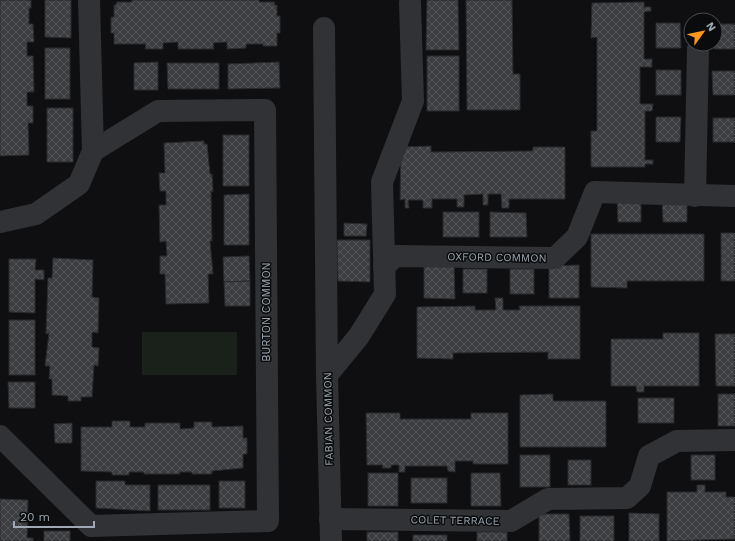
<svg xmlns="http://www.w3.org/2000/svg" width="735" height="541" viewBox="0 0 735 541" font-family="'Work Sans',sans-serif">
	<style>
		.grass { fill: #19211a }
		.building { fill: url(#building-cross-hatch); stroke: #292a2d }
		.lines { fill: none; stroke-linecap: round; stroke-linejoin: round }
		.minor { stroke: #303236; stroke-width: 22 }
		.labels { text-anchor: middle; stroke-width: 3; stroke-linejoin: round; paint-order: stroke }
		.street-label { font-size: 11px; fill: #9fa8b3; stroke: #0a0b0c }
	</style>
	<defs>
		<pattern id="building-cross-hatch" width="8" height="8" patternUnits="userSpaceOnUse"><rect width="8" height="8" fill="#3b3d41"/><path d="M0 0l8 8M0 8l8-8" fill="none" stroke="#54565a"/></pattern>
	</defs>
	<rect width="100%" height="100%" fill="#0f0f11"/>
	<rect class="grass" x="142" y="332" width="95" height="43"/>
	<g class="building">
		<polygon points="0,0 31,0 31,8 29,8 29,24 33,24 34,42 27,42 27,56 33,56 34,92 27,92 27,106 33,106 33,123 28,123 29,155 0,156"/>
		<polygon points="45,0 71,0 71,38 45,37"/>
		<polygon points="132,0 259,0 259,2 275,2 274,5 277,5 277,16 280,16 280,33 277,33 277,46 263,46 263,44 246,44 246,48 227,49 227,42 213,43 214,49 178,49 178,42 163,43 163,49 145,49 146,44 114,44 114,33 111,33 111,17 114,17 114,5 116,5 117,2 132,2"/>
		<polygon points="427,0 458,0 459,50 426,50"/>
		<polygon points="466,0 512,0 513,74 520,74 520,110 467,110"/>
		<polygon points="644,2 644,7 651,7 651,11 644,12 644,59 652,59 652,67 640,67 640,104 653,104 652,111 645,111 645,160 653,160 653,164 645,164 645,167 591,167 591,131 597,131 597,37 591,38 592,3"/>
		<polygon points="656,23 680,23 681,48 656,48"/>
		<polygon points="715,24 735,24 735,49 714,49"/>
		<rect x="45" y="48" width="25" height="51"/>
		<rect x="427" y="56" width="32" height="55"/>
		<polygon points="158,62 158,90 134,90 134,63"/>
		<polygon points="279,62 280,88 228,89 228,64"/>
		<polygon points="167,63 219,63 219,89 168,89"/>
		<rect x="656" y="70" width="25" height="25"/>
		<polygon points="712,71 735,71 735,95 713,95"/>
		<rect x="47" y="108" width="26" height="54"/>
		<polygon points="656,117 681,117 680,142 656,142"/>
		<rect x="713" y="118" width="22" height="24"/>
		<rect x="223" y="135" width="26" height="51"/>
		<polygon points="204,141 204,144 207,144 210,174 212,174 213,192 211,191 212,241 210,241 213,274 208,274 209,303 166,304 165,274 160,274 160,256 167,256 166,241 160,242 159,205 166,205 166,191 160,191 159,173 165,173 164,143"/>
		<polygon points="431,146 431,152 533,151 533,147 565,147 565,199 509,199 509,208 502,208 501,194 488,194 488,205 483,205 483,194 464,195 464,207 457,207 457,199 432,199 432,208 423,208 423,200 408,200 409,208 405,208 405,199 400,200 401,147"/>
		<polygon points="249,194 249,245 224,245 224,195"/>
		<polygon points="617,197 641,197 641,222 618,222"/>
		<polygon points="662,197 687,198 687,222 663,222"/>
		<rect x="443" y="212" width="36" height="25"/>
		<polygon points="490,212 526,213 527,237 490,237"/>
		<polygon points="344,223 367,224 366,236 344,236"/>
		<rect x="721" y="233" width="14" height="48"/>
		<polygon points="591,234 704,234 704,281 627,281 627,288 591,287"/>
		<polygon points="337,240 370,240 370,282 338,281"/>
		<polygon points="249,256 250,281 224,282 223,257"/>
		<polygon points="53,258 93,260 92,297 99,298 98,333 92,332 92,347 99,348 98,366 94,365 92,397 81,397 81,401 68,401 68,396 52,395 52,379 49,379 50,366 45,366 49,333 46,334 48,278 52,278"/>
		<polygon points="9,259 36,259 35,270 44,270 44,280 35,279 35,313 9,312"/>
		<polygon points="579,265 579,298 549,298 549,266"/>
		<polygon points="424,266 454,266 455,299 424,298"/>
		<rect x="463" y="269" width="24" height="24"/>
		<rect x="510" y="269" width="24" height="25"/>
		<polygon points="250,281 250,306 225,306 224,282"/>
		<polygon points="495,298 503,298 503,310 520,310 519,306 580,306 580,359 548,359 548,352 453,353 453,359 417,358 417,307 475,306 475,310 496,310"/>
		<rect x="9" y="320" width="26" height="55"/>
		<polygon points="663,333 699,333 699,386 644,386 644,392 637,392 636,386 611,386 611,339 663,339"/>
		<polygon points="715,334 735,334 735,386 716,386"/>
		<polygon points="8,382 35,382 35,408 9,408"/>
		<polygon points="553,394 553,401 606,401 606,447 520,447 520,395"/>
		<rect x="718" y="394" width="17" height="32"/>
		<rect x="638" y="398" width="36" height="25"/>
		<polygon points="366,413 400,413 400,419 471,419 471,413 508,413 508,464 473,464 473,461 455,461 455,472 448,471 447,466 405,466 405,472 399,472 399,465 391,465 391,468 382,468 383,465 367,465"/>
		<polygon points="112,421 130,421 130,427 145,427 145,423 180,423 180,429 194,428 194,422 212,422 212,427 243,426 243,438 247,438 247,454 243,454 243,468 212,471 212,474 192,474 192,472 180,472 180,474 144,474 144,472 129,472 129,475 112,475 112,472 81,471 81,427 112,427"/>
		<polygon points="72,423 72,443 55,443 54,424"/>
		<rect x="520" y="455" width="30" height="32"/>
		<rect x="691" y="455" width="24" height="25"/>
		<rect x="568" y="460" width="23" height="25"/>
		<rect x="368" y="473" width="30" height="33"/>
		<polygon points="471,473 500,473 501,506 471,506"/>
		<rect x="411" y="478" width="36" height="25"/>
		<polygon points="96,481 125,481 125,485 150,485 150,511 96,508"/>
		<rect x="219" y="481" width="26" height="27"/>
		<rect x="158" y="485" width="52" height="25"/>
		<polygon points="697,485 705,485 705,492 726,492 726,497 735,497 735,539 667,541 667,492 697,492"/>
		<polygon points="0,499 28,500 27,538 33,538 33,541 0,541"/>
		<polygon points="629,513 659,514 659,541 629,541"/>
		<polygon points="539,514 569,514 570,541 539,541"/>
		<rect x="580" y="516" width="34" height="25"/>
		<rect x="44" y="531" width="26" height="10"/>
		<rect x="367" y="532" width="31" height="9"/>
		<rect x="477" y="532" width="30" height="9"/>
		<rect x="413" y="535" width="34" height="6"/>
	</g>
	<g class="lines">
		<g class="minor">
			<polyline points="324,28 327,375 331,541"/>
			<polyline points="695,196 698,49"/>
			<polyline points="0,222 36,214 79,184 93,151 89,0"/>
			<polyline points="384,267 395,256 555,258 577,237 595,192 735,196"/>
			<polyline points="327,375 359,336 385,294 382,182 413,101 410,3"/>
			<polyline points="0,436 91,526 268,521 265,110 158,111 93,151"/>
			<polyline points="330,519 511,521 548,499 627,498 640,486 649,456 677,441 735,440"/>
		</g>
	</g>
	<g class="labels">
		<g class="street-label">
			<text transform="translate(497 257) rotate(1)" y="4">OXFORD COMMON</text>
			<text transform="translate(266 312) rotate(-90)" y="4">BURTON COMMON</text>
			<text transform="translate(328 419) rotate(-91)" y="4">FABIAN COMMON</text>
			<text transform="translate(455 520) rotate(1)" y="4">COLET TERRACE</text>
		</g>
	</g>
	<g transform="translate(703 32) rotate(57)"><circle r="19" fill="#0a0b0c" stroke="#464a4f"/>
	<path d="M0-3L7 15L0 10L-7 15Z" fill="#fd971b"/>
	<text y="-6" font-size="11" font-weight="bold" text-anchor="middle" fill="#9fa8b3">N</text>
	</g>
	<path d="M14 521v6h80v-6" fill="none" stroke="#9fa8b3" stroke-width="2"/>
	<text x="20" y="521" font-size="12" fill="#9fa8b3" stroke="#0a0b0c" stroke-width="3" paint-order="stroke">20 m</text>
</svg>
